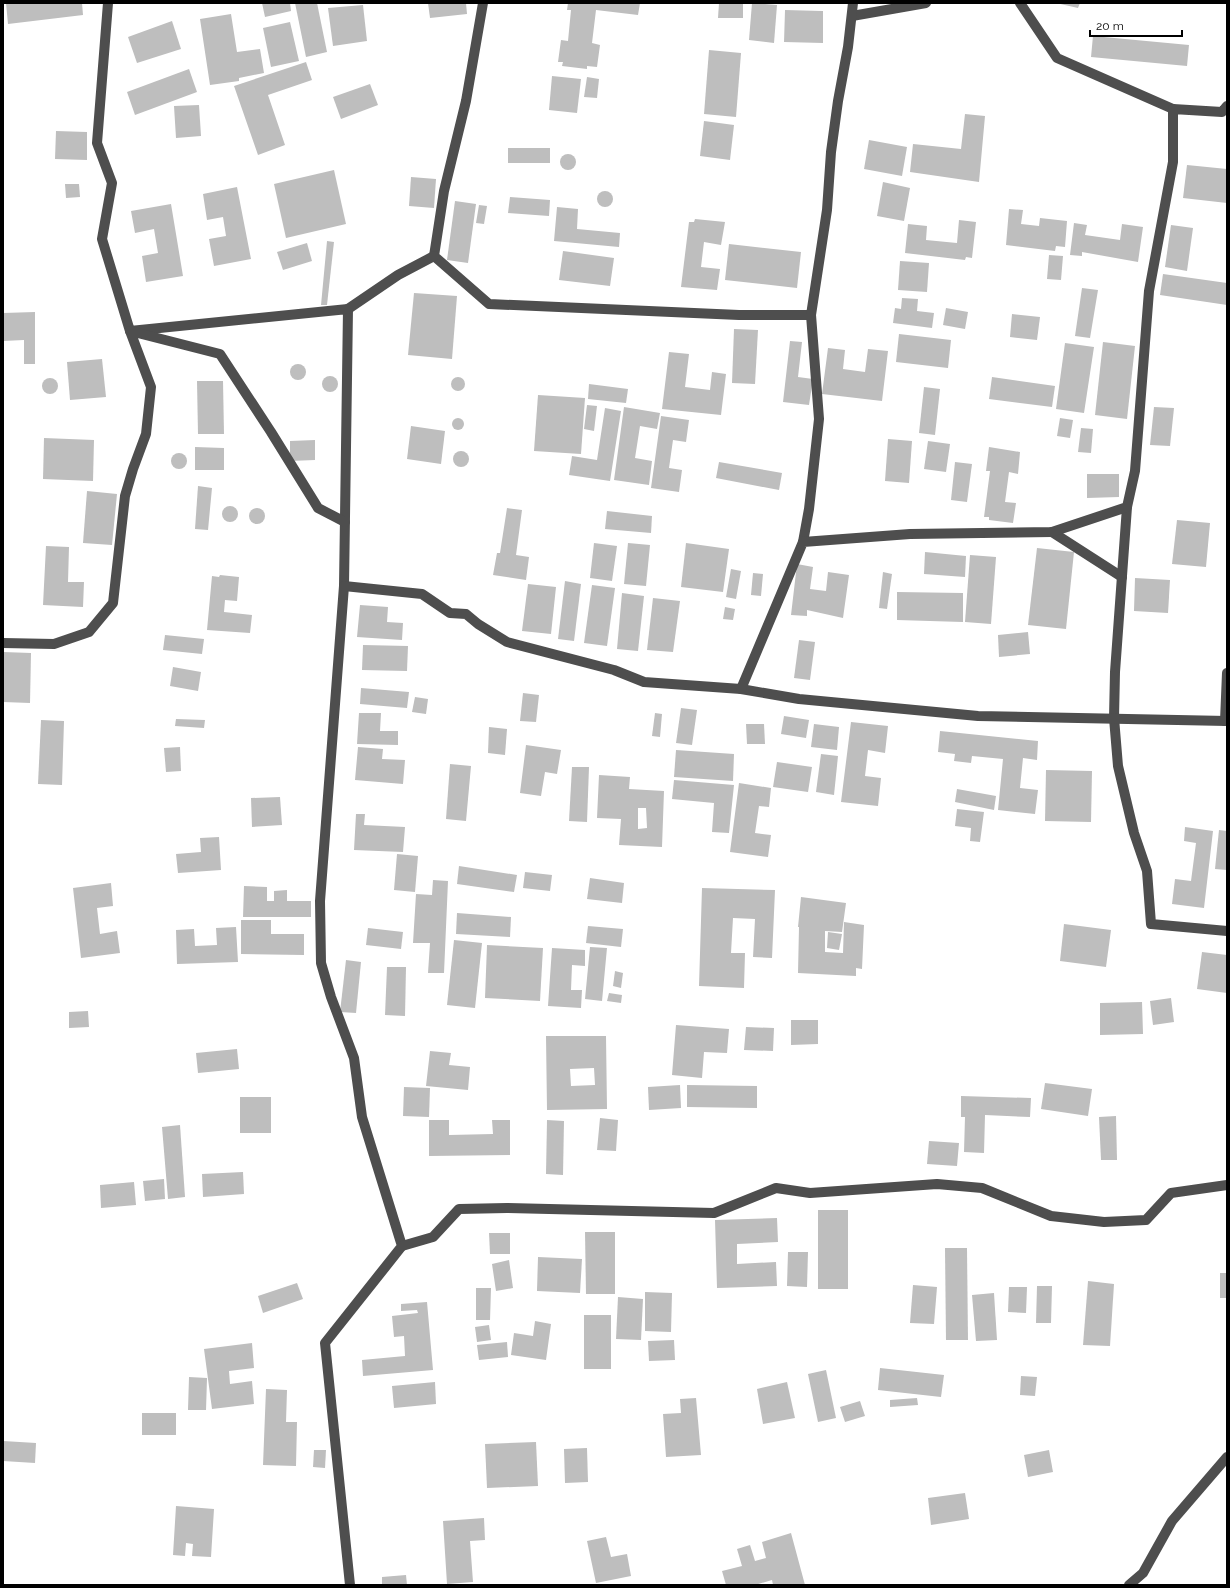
<svg xmlns="http://www.w3.org/2000/svg" width="1230" height="1588" viewBox="0 0 1230 1588" font-family="Raleway,sans-serif">
	<style>
		.building { fill: #bebebe; fill-rule: evenodd }
		.lines { fill: none; stroke-linecap: round; stroke-linejoin: round }
		.minor { stroke: #4e4e4e; stroke-width: 10 }
	</style>
	<rect width="100%" height="100%" fill="#fff"/>
	<g class="building">
		<polygon points="6,3 82,3 83,15 8,24"/>
		<polygon points="262,3 290,3 291,11 265,17"/>
		<polygon points="295,3 317,3 327,52 306,57"/>
		<polygon points="428,3 466,3 467,14 430,18"/>
		<polygon points="568,3 640,3 638,15 596,10 592,43 600,45 597,67 587,66 587,69 562,66 563,62 558,62 561,40 568,41 571,10 567,10"/>
		<polygon points="719,3 743,3 743,18 718,18"/>
		<polygon points="752,3 777,5 774,43 749,40"/>
		<polygon points="1056,3 1080,3 1078,8"/>
		<polygon points="363,5 367,41 333,46 328,8"/>
		<polygon points="785,10 823,11 823,43 784,42"/>
		<polygon points="231,14 237,52 260,49 264,73 239,78 239,81 210,85 200,19"/>
		<polygon points="172,21 181,49 137,63 128,37"/>
		<polygon points="290,22 299,61 271,67 263,28"/>
		<polygon points="1093,36 1189,45 1187,66 1091,57"/>
		<polygon points="709,50 741,53 736,117 704,114"/>
		<polygon points="306,62 312,80 268,95 285,145 258,155 234,86"/>
		<polygon points="189,69 197,92 135,115 127,92"/>
		<polygon points="552,76 581,79 577,113 549,110"/>
		<polygon points="587,77 599,79 597,98 584,97"/>
		<polygon points="370,84 378,105 341,119 333,97"/>
		<polygon points="199,105 201,136 176,138 174,106"/>
		<polygon points="965,114 985,116 979,182 910,172 913,144 961,149"/>
		<polygon points="704,121 734,125 730,160 700,156"/>
		<polygon points="56,131 87,132 87,160 55,159"/>
		<polygon points="869,140 907,147 902,176 864,169"/>
		<rect x="508" y="148" width="42" height="15"/>
		<circle cx="568" cy="162" r="8"/>
		<polygon points="1187,165 1227,169 1227,203 1183,198"/>
		<polygon points="334,170 346,224 286,238 274,184"/>
		<polygon points="411,177 436,179 434,208 409,206"/>
		<polygon points="883,182 910,188 904,221 877,216"/>
		<polygon points="65,184 79,184 80,197 66,198"/>
		<polygon points="237,187 251,259 214,266 209,239 226,236 223,217 207,220 203,194"/>
		<circle cx="605" cy="199" r="8"/>
		<polygon points="510,197 550,200 549,216 508,213"/>
		<polygon points="455,201 476,204 468,263 447,260"/>
		<polygon points="171,204 183,276 146,282 142,256 158,253 154,229 135,233 131,211"/>
		<polygon points="479,205 487,206 484,224 476,223"/>
		<polygon points="557,207 578,209 577,229 620,233 619,247 554,241"/>
		<polygon points="1009,209 1023,210 1021,224 1039,226 1040,218 1067,221 1065,247 1056,246 1055,251 1006,245"/>
		<polygon points="695,219 725,222 721,245 704,242 701,267 720,269 717,290 681,287 689,222 694,222"/>
		<polygon points="959,220 976,222 972,258 966,257 965,260 905,253 908,224 927,226 926,240 957,243"/>
		<polygon points="1074,223 1087,225 1085,235 1120,240 1122,224 1143,227 1138,262 1082,252 1082,256 1070,255"/>
		<polygon points="1171,225 1193,228 1187,271 1165,267"/>
		<polygon points="327,241 334,242 327,305 321,305"/>
		<polygon points="307,243 312,261 283,270 277,252"/>
		<polygon points="729,244 801,252 797,288 725,280"/>
		<polygon points="563,251 614,258 610,286 559,280"/>
		<polygon points="1049,255 1063,256 1061,280 1047,279"/>
		<polygon points="900,261 929,263 927,292 898,290"/>
		<polygon points="1163,274 1227,283 1227,305 1160,295"/>
		<polygon points="1082,288 1098,290 1090,338 1075,336"/>
		<polygon points="414,293 457,296 452,359 408,355"/>
		<polygon points="902,298 918,299 917,311 934,313 932,328 893,323 895,308 901,309"/>
		<polygon points="946,308 968,312 965,329 943,325"/>
		<polygon points="35,312 35,364 24,364 24,340 3,341 3,313"/>
		<polygon points="1012,314 1040,317 1037,340 1010,337"/>
		<polygon points="734,329 758,330 755,384 732,383"/>
		<polygon points="899,334 951,340 948,368 896,362"/>
		<polygon points="790,341 802,342 798,377 813,379 809,405 783,402"/>
		<polygon points="1103,342 1135,346 1127,419 1095,415"/>
		<polygon points="1065,343 1094,347 1084,413 1056,409"/>
		<polygon points="828,348 845,350 843,369 865,372 868,349 888,351 882,401 822,394"/>
		<polygon points="669,352 689,354 685,387 710,390 712,372 726,374 721,415 662,409"/>
		<polygon points="102,359 106,397 70,400 67,362"/>
		<circle cx="298" cy="372" r="8"/>
		<circle cx="330" cy="384" r="8"/>
		<polygon points="992,377 1055,386 1052,407 989,399"/>
		<circle cx="458" cy="384" r="7"/>
		<circle cx="50" cy="386" r="8"/>
		<polygon points="197,381 223,381 224,434 198,434"/>
		<polygon points="589,384 628,389 626,403 588,399"/>
		<polygon points="924,387 940,389 935,435 919,433"/>
		<polygon points="538,395 585,398 581,454 534,451"/>
		<polygon points="587,405 597,406 594,431 584,429"/>
		<polygon points="624,407 660,413 657,429 640,426 635,458 652,461 649,485 614,480"/>
		<polygon points="1154,407 1174,408 1170,446 1150,445"/>
		<polygon points="605,408 621,411 610,481 569,475 572,456 597,460"/>
		<polygon points="661,416 689,420 686,442 673,440 669,468 682,470 679,492 651,488"/>
		<polygon points="1060,418 1073,420 1070,438 1057,436"/>
		<circle cx="458" cy="424" r="6"/>
		<polygon points="411,426 445,431 441,464 407,459"/>
		<polygon points="1081,428 1093,429 1091,453 1078,452"/>
		<polygon points="44,438 94,440 93,481 43,479"/>
		<polygon points="888,439 912,441 909,483 885,481"/>
		<polygon points="315,440 315,460 290,461 290,441"/>
		<polygon points="928,441 950,444 946,472 924,469"/>
		<polygon points="195,447 224,448 224,470 195,470"/>
		<polygon points="989,447 1020,452 1018,474 1009,472 1005,502 1016,503 1013,523 989,520 989,517 984,517 990,471 986,471"/>
		<circle cx="461" cy="459" r="8"/>
		<circle cx="179" cy="461" r="8"/>
		<polygon points="719,462 782,473 779,490 716,478"/>
		<polygon points="955,462 972,464 967,502 951,500"/>
		<polygon points="1087,474 1119,474 1119,497 1087,498"/>
		<polygon points="198,486 212,488 208,530 195,529"/>
		<polygon points="87,491 117,494 112,545 83,543"/>
		<circle cx="230" cy="514" r="8"/>
		<circle cx="257" cy="516" r="8"/>
		<polygon points="507,508 522,510 516,555 529,557 526,580 493,575 497,553 500,553"/>
		<polygon points="607,511 652,516 651,533 605,529"/>
		<polygon points="1177,520 1210,523 1206,567 1172,564"/>
		<polygon points="594,543 617,546 612,581 590,578"/>
		<polygon points="628,543 650,545 646,586 624,584"/>
		<polygon points="686,543 729,549 723,592 681,587"/>
		<polygon points="46,546 69,547 68,582 84,582 83,607 43,605"/>
		<polygon points="1037,548 1074,552 1066,629 1028,625"/>
		<polygon points="925,552 966,556 965,577 924,574"/>
		<polygon points="970,555 996,557 991,624 965,622"/>
		<polygon points="797,564 813,567 810,589 826,591 828,572 849,575 843,618 807,610 807,616 791,615"/>
		<polygon points="731,569 741,571 736,599 726,597"/>
		<polygon points="883,572 892,574 887,609 879,608"/>
		<polygon points="753,573 763,574 761,596 751,595"/>
		<polygon points="220,575 239,577 237,601 225,600 224,612 252,615 250,633 207,630 212,576 219,577"/>
		<polygon points="1135,578 1170,580 1168,613 1134,611"/>
		<polygon points="565,581 581,584 574,641 558,639"/>
		<polygon points="528,584 556,587 551,634 522,631"/>
		<polygon points="592,585 615,588 607,646 584,643"/>
		<polygon points="897,592 963,593 963,622 897,620"/>
		<polygon points="622,593 644,596 638,651 617,649"/>
		<polygon points="653,598 680,601 673,652 647,650"/>
		<polygon points="360,605 388,607 387,622 403,623 402,640 357,637"/>
		<polygon points="725,607 735,609 733,620 723,619"/>
		<polygon points="1028,632 1030,654 999,657 998,635"/>
		<polygon points="165,635 204,639 202,654 163,650"/>
		<polygon points="799,640 815,642 810,680 794,678"/>
		<polygon points="363,645 408,646 407,671 362,670"/>
		<polygon points="3,652 31,653 30,703 3,702"/>
		<polygon points="173,667 201,672 198,691 170,686"/>
		<polygon points="361,688 409,692 407,708 360,704"/>
		<polygon points="523,693 539,695 536,722 520,721"/>
		<polygon points="415,697 428,699 426,714 412,712"/>
		<polygon points="681,708 697,710 692,745 676,743"/>
		<polygon points="359,713 381,713 380,731 398,731 398,745 357,744"/>
		<polygon points="655,713 662,714 660,737 652,736"/>
		<polygon points="784,716 809,720 806,738 781,734"/>
		<polygon points="176,719 205,720 204,728 175,726"/>
		<polygon points="41,720 64,721 62,785 38,784"/>
		<polygon points="851,722 888,726 885,753 868,750 865,776 881,778 878,806 841,802"/>
		<polygon points="746,724 764,724 765,744 747,744"/>
		<polygon points="814,724 839,727 837,750 811,747"/>
		<polygon points="489,727 507,729 505,755 488,753"/>
		<polygon points="940,731 1038,741 1037,760 1023,758 1020,788 1038,790 1035,814 998,810 1003,759 972,756 971,763 954,761 955,754 938,752"/>
		<polygon points="526,745 561,750 557,774 545,772 541,796 520,793"/>
		<polygon points="180,747 181,771 166,772 164,748"/>
		<polygon points="358,747 383,749 382,759 405,760 403,784 355,780"/>
		<polygon points="676,750 734,754 733,781 674,777"/>
		<polygon points="821,754 838,756 834,795 816,792"/>
		<polygon points="777,762 812,767 808,792 773,787"/>
		<polygon points="450,764 471,766 466,821 446,819"/>
		<polygon points="572,767 589,767 587,822 569,821"/>
		<polygon points="1046,770 1092,771 1091,822 1045,821"/>
		<path d="M 599,775 L 630,777 L 629,789 L 664,791 L 662,847 L 619,845 L 621,819 L 597,818 ZM 638,808 L 646,808 L 647,828 L 638,829 Z"/>
		<polygon points="674,780 734,785 729,833 712,832 714,803 672,799"/>
		<polygon points="739,783 771,788 769,807 759,806 755,833 771,835 768,857 730,852"/>
		<polygon points="957,789 996,796 994,810 955,802"/>
		<polygon points="280,797 282,825 252,827 251,798"/>
		<polygon points="957,809 984,812 980,842 970,841 971,828 955,826"/>
		<polygon points="356,814 365,814 364,825 405,827 403,852 354,850"/>
		<polygon points="1185,827 1213,831 1204,908 1172,904 1175,879 1191,881 1196,843 1184,841"/>
		<polygon points="1219,830 1227,831 1227,870 1215,869"/>
		<polygon points="219,837 221,870 178,873 176,854 201,852 200,838"/>
		<polygon points="397,854 418,856 415,892 394,890"/>
		<polygon points="459,866 517,875 514,892 457,884"/>
		<polygon points="525,872 552,875 550,891 523,888"/>
		<polygon points="590,878 624,883 622,903 587,899"/>
		<polygon points="433,880 448,881 444,973 428,973 430,943 413,943 416,894 432,895"/>
		<polygon points="111,883 113,906 97,908 100,934 117,931 120,953 81,958 73,888"/>
		<polygon points="244,886 267,887 267,901 274,901 274,891 287,890 287,901 311,901 311,917 243,917"/>
		<polygon points="702,888 775,890 772,958 753,957 755,919 733,918 731,953 745,953 744,988 699,986"/>
		<polygon points="801,897 846,903 842,932 825,931 825,952 843,953 844,922 864,925 862,969 856,968 856,976 798,973 799,927 798,927"/>
		<polygon points="457,913 511,917 510,937 456,934"/>
		<polygon points="241,920 271,920 271,934 304,934 304,955 241,954"/>
		<polygon points="1064,924 1111,930 1106,967 1060,961"/>
		<polygon points="588,926 623,929 621,947 586,943"/>
		<polygon points="236,927 238,962 177,964 176,930 194,929 195,946 217,945 216,928"/>
		<polygon points="368,928 403,932 401,949 366,945"/>
		<polygon points="828,932 842,934 839,950 827,948"/>
		<polygon points="454,940 482,943 475,1008 447,1005"/>
		<polygon points="487,945 543,948 540,1001 485,998"/>
		<polygon points="590,947 607,948 602,1001 585,999"/>
		<polygon points="552,948 585,950 585,966 572,965 571,990 582,990 581,1008 548,1006"/>
		<polygon points="1202,952 1227,955 1227,993 1197,989"/>
		<polygon points="346,960 361,962 356,1013 340,1012"/>
		<polygon points="387,967 406,967 405,1016 385,1015"/>
		<polygon points="615,971 623,973 621,988 613,986"/>
		<polygon points="609,993 622,995 621,1003 607,1001"/>
		<polygon points="1171,998 1174,1022 1153,1025 1150,1001"/>
		<polygon points="1142,1002 1143,1034 1100,1035 1100,1003"/>
		<polygon points="88,1011 89,1027 69,1028 69,1012"/>
		<polygon points="791,1020 818,1020 818,1044 791,1045"/>
		<polygon points="676,1025 729,1029 727,1053 704,1052 702,1078 672,1075"/>
		<polygon points="746,1027 774,1028 773,1051 744,1050"/>
		<path d="M 546,1036 L 606,1036 L 607,1109 L 547,1110 ZM 594,1068 L 595,1085 L 571,1086 L 570,1069 Z"/>
		<polygon points="237,1049 239,1069 198,1073 196,1053"/>
		<polygon points="430,1051 451,1053 449,1065 470,1067 468,1090 426,1086"/>
		<polygon points="1045,1083 1092,1089 1088,1116 1041,1109"/>
		<polygon points="680,1085 681,1108 649,1110 648,1087"/>
		<polygon points="687,1085 757,1086 757,1108 687,1107"/>
		<polygon points="404,1087 430,1088 429,1117 403,1116"/>
		<polygon points="961,1096 1031,1098 1030,1117 985,1115 984,1153 964,1152 965,1117 961,1117"/>
		<rect x="240" y="1097" width="31" height="36"/>
		<polygon points="1116,1116 1117,1160 1101,1160 1099,1117"/>
		<polygon points="600,1118 618,1120 616,1151 597,1150"/>
		<polygon points="429,1120 449,1120 449,1135 493,1134 492,1120 510,1120 510,1155 429,1156"/>
		<polygon points="547,1120 564,1121 563,1175 546,1174"/>
		<polygon points="180,1125 185,1197 168,1199 162,1127"/>
		<polygon points="929,1141 959,1143 957,1166 927,1164"/>
		<polygon points="243,1172 244,1194 203,1197 202,1174"/>
		<polygon points="164,1179 165,1199 145,1201 143,1181"/>
		<polygon points="134,1182 136,1205 101,1208 100,1185"/>
		<rect x="818" y="1210" width="30" height="79"/>
		<polygon points="777,1218 778,1242 737,1244 737,1264 776,1262 777,1286 717,1288 715,1220"/>
		<polygon points="585,1232 615,1232 615,1294 586,1294"/>
		<polygon points="489,1233 510,1233 510,1254 490,1254"/>
		<polygon points="945,1248 967,1248 968,1340 946,1340"/>
		<polygon points="788,1252 808,1252 807,1287 787,1286"/>
		<polygon points="538,1257 582,1259 580,1293 537,1291"/>
		<polygon points="509,1260 513,1288 496,1291 492,1264"/>
		<rect x="1220" y="1273" width="7" height="25"/>
		<polygon points="1088,1281 1114,1284 1110,1346 1083,1345"/>
		<polygon points="297,1283 303,1299 263,1313 258,1296"/>
		<polygon points="913,1285 937,1287 934,1324 910,1323"/>
		<polygon points="1037,1286 1052,1286 1051,1323 1036,1323"/>
		<polygon points="1009,1287 1027,1287 1026,1313 1008,1312"/>
		<polygon points="476,1288 491,1288 490,1320 476,1320"/>
		<polygon points="645,1292 672,1293 671,1332 645,1331"/>
		<polygon points="994,1293 997,1340 976,1341 972,1295"/>
		<polygon points="618,1297 643,1299 641,1340 616,1339"/>
		<polygon points="427,1302 433,1370 363,1376 362,1360 405,1356 404,1336 394,1337 392,1316 418,1313 417,1310 401,1311 401,1304"/>
		<rect x="584" y="1315" width="27" height="54"/>
		<polygon points="535,1321 551,1324 546,1360 511,1355 514,1333 533,1336"/>
		<polygon points="489,1325 491,1340 477,1342 475,1327"/>
		<polygon points="674,1340 675,1360 649,1361 648,1341"/>
		<polygon points="507,1342 508,1357 479,1360 477,1345"/>
		<polygon points="252,1343 254,1368 229,1371 230,1384 252,1381 254,1404 212,1409 204,1349"/>
		<polygon points="880,1368 944,1375 941,1397 878,1390"/>
		<polygon points="826,1370 836,1418 818,1422 808,1374"/>
		<polygon points="1021,1376 1037,1377 1035,1396 1020,1395"/>
		<polygon points="189,1377 207,1378 206,1410 188,1410"/>
		<polygon points="435,1382 436,1404 394,1408 392,1386"/>
		<polygon points="787,1382 795,1418 763,1424 757,1389"/>
		<polygon points="266,1389 287,1390 286,1422 297,1422 296,1466 263,1465"/>
		<polygon points="696,1398 701,1455 666,1457 663,1414 681,1413 680,1399"/>
		<polygon points="917,1398 918,1405 890,1407 890,1400"/>
		<polygon points="860,1401 865,1416 845,1422 840,1407"/>
		<rect x="142" y="1413" width="34" height="22"/>
		<polygon points="3,1441 36,1443 35,1463 3,1461"/>
		<polygon points="536,1442 538,1486 487,1488 485,1444"/>
		<polygon points="587,1448 588,1482 565,1483 564,1449"/>
		<polygon points="314,1450 326,1450 325,1468 313,1467"/>
		<polygon points="1049,1450 1053,1472 1028,1477 1024,1455"/>
		<polygon points="965,1493 969,1519 931,1525 928,1498"/>
		<polygon points="176,1506 214,1509 211,1557 192,1556 193,1544 186,1543 185,1556 173,1555"/>
		<polygon points="484,1518 485,1540 470,1541 473,1582 447,1584 443,1521"/>
		<polygon points="791,1533 805,1585 773,1585 772,1580 755,1585 726,1585 722,1571 742,1566 737,1549 750,1545 755,1561 766,1558 762,1542"/>
		<polygon points="606,1537 611,1557 627,1554 631,1576 596,1583 587,1541"/>
		<polygon points="406,1575 407,1585 382,1585 382,1577"/>
	</g>
	<g class="lines">
		<g class="minor">
			<polyline points="108,3 97,143 112,183 102,239 130,331 348,309 344,586 320,901 321,963 331,997 354,1058 362,1117 402,1246 325,1343 350,1585"/>
			<polyline points="483,3 466,101 444,191 434,256 489,304 739,315 811,315"/>
			<polyline points="1020,3 1057,58 1173,109"/>
			<polyline points="852,16 926,3"/>
			<polyline points="348,309 398,275 434,256"/>
			<polyline points="1127,507 1115,672 1114,718 1118,766 1134,833 1147,871 1151,924 1227,931"/>
			<polyline points="1052,532 1122,577"/>
			<polyline points="803,542 809,509 819,419 811,315 827,210 831,152 838,101 848,47 853,3"/>
			<polyline points="344,586 422,594 450,613 466,614 478,624 507,642 614,670 644,682 741,689 799,699 978,716 1227,721"/>
			<polyline points="3,643 54,644 89,632 113,603 125,496 133,469 146,434 151,387 130,331 220,354 271,432 318,508 345,522"/>
			<polyline points="741,689 803,542 910,534 1052,532 1127,507 1135,471 1149,291 1173,162 1173,109 1222,112 1227,106"/>
			<polyline points="1225,721 1227,673"/>
			<polyline points="402,1246 433,1237 459,1209 507,1208 714,1213 776,1188 810,1193 937,1184 982,1188 1051,1216 1104,1222 1146,1220 1171,1193 1227,1185"/>
			<polyline points="1129,1585 1143,1573 1172,1521 1227,1457"/>
		</g>
	</g>
	<rect width="1230" height="1588" fill="none" stroke="#000000" stroke-width="8"/>
	<path d="M1090 30v6h92v-6" fill="none" stroke="#000000" stroke-width="2"/>
	<text x="1096" y="30" font-size="12" fill="#000000" stroke="#ffffff" stroke-width="3" paint-order="stroke">20 m</text>
</svg>
